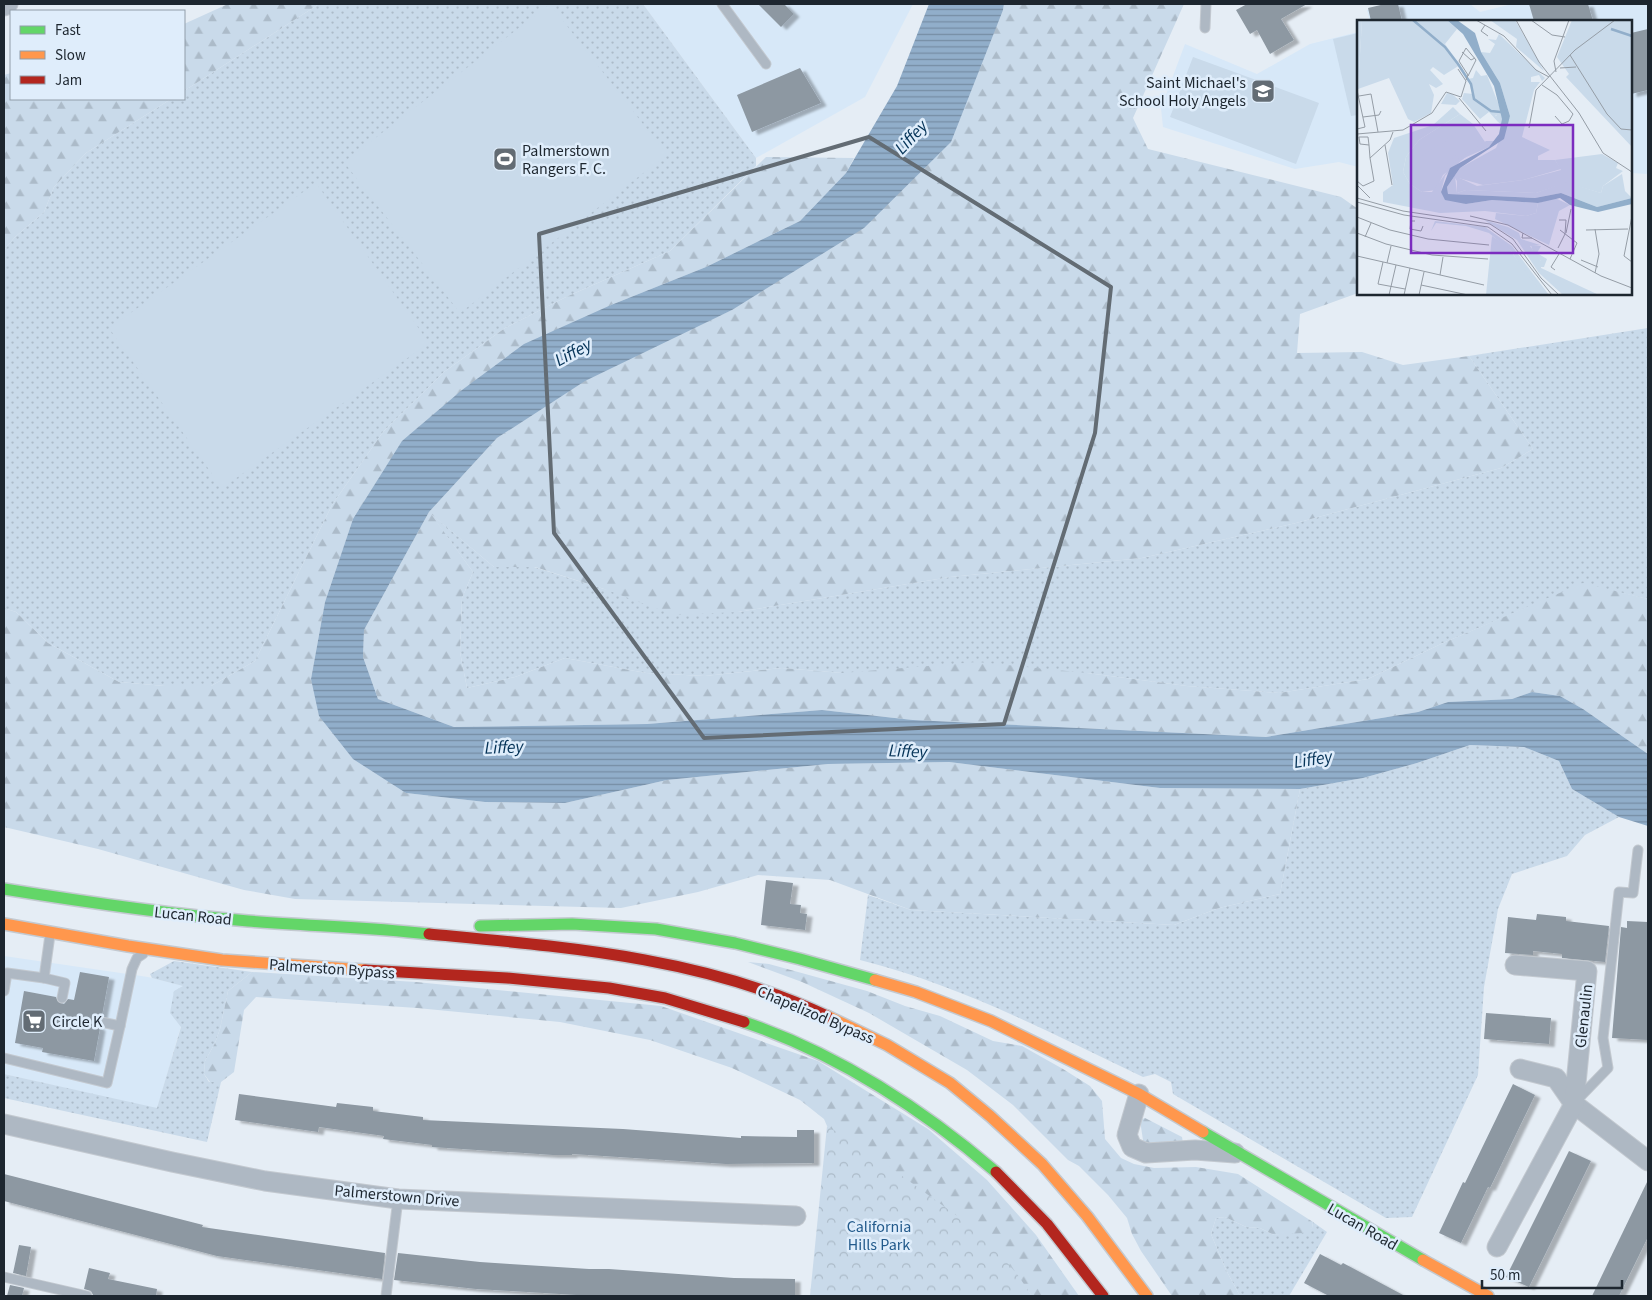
<svg xmlns="http://www.w3.org/2000/svg" width="1652" height="1300" viewBox="0 0 1652 1300" font-family="'Source Sans 3',sans-serif">
	<style>
		.built { fill: #d7e8f8 }
		.grass { fill: url(#grass-dots) }
		.forest { fill: url(#forest-firs) }
		.park { fill: url(#park-crowns) }
		.pitch { fill: #c9daea }
		.water { fill: url(#water-rules) }
		.building { fill: #8d98a2; filter: url(#shadow) }
		.lines { fill: none; stroke-linecap: round; stroke-linejoin: round }
		.lane-casing { stroke: #c3c9d0; stroke-width: 11 }
		.street-casing { stroke: #c3c9d0; stroke-width: 21 }
		.fast-casing { stroke: #c3c9d0; stroke-width: 14 }
		.slow-casing { stroke: #c3c9d0; stroke-width: 14 }
		.jam-casing { stroke: #c3c9d0; stroke-width: 14 }
		.lane { stroke: #aeb8c3; stroke-width: 9 }
		.street { stroke: #aeb8c3; stroke-width: 19 }
		.fast { stroke: #63d668; stroke-width: 11 }
		.slow { stroke: #ff974d; stroke-width: 11 }
		.jam { stroke: #b3261e; stroke-width: 11 }
		.marked { fill: none; stroke: #636c74; stroke-width: 4; stroke-linejoin: round }
		.labels { text-anchor: middle; stroke-width: 5; stroke-linejoin: round; paint-order: stroke }
		.poi-label { font-size: 16px; fill: #1d262f; stroke: #dfedfb; text-anchor: start }
		.street-label { font-size: 16px; fill: #1d262f; stroke: #dfedfb }
		.park-label { font-size: 16px; fill: #225a8b; stroke: #dfedfb }
		.water-label { font-size: 18px; font-style: italic; fill: #063458; stroke: #dfedfb }
		.inset-river { fill: none; stroke: #91aeca; stroke-width: 2.5 }
		.inset-road { fill: none; stroke: #959da6; stroke-width: 1 }
		.view { fill: #7b2cbf; fill-opacity: 0.15; stroke: #7b2cbf; stroke-width: 2.5 }
		.inset-edge { fill: none; stroke: #1d262f; stroke-width: 2.5 }
	</style>
	<defs>
		<pattern id="grass-dots" width="8" height="8" patternUnits="userSpaceOnUse" patternTransform="scale(1.25)"><rect width="8" height="8" fill="#c9daea"/><path d="M2 2h.1M6 6h.1" fill="none" stroke="#acbbc9" stroke-width="1.8" stroke-linecap="round"/></pattern>
		<pattern id="forest-firs" width="22" height="20" patternUnits="userSpaceOnUse" patternTransform="scale(1.25)"><rect width="22" height="20" fill="#c9daea"/><path d="M5 1l3.5 6h-7zM16 11l3.5 6h-7z" fill="#acbbc9"/></pattern>
		<pattern id="park-crowns" width="20" height="18" patternUnits="userSpaceOnUse" patternTransform="scale(1.25)"><rect width="20" height="18" fill="#c9daea"/><path d="M2 6a3 3 0 1 1 6 0M12 15a3 3 0 1 1 6 0" fill="none" stroke="#acbbc9"/></pattern>
		<pattern id="water-rules" width="6" height="5" patternUnits="userSpaceOnUse" patternTransform="scale(1.25)"><rect width="6" height="5" fill="#91aeca"/><path d="M0 2.5h6" fill="none" stroke="#768da4"/></pattern>
		<filter id="shadow"><feDropShadow dx="5.5" dy="3" stdDeviation="1" flood-color="#0004"/></filter>
	</defs>
	<rect width="100%" height="100%" fill="#e5edf5"/>
	<g class="built">
		<polygon points="643,4 913,4 865,97 756,158"/>
		<polygon points="1390,4 1470,4 1480,12 1512,4 1648,4 1648,174 1631,173 1631,21 1370,21 1367,10"/>
		<polygon points="1358,32 1358,167 1339,162 1295,169 1163,127 1161,108 1185,44 1257,74 1310,44"/>
		<polygon points="4,956 148,977 184,986 181,1026 157,1109 4,1074"/>
	</g>
	<g class="grass">
		<polygon points="319,4 643,4 756,158 756,166 670,251 566,297 505,328 444,372 383,432 332,505 255,661 211,686 165,686 119,682 48,643 16,612 4,608 4,250 15,237 44,212 54,187 86,153 171,99 184,99 184,91"/>
		<polygon points="1648,328 1648,599 1583,584 1443,643 1368,679 1279,693 1187,686 1087,673 842,673 782,668 705,676 646,673 565,658 515,677 467,688 460,652 462,598 473,572 429,512 494,567 534,567 604,589 738,612 950,577 1142,558 1296,523 1501,468 1533,449 1469,356"/>
		<path d="M 1470,745 L 1524,747 L 1559,761 L 1572,789 L 1619,817 L 1585,835 L 1567,856 L 1512,874 L 1498,909 L 1484,987 L 1478,1075 L 1412,1217 L 1386,1218 L 1173,1094 L 1171,1082 L 1155,1074 L 1143,1077 C 1051,1033 960,985 860,960 L 868,895 L 911,910 L 1174,925 L 1219,908 L 1280,894 L 1300,789 L 1363,778 L 1417,763 Z"/>
		<polygon points="174,961 252,972 228,991 220,1029 215,1043 205,1061 204,1074 209,1082 221,1082 207,1142 4,1098 4,1074 157,1108 181,1027 170,1013 174,991 183,986 152,978 150,974"/>
		<polygon points="1225,1217 1246,1227 1260,1228 1274,1235 1312,1228 1313,1222 1327,1232 1289,1296 1240,1296 1226,1270 1211,1234 1216,1218"/>
	</g>
	<g class="forest">
		<polygon points="228,4 319,4 184,91 184,24"/>
		<polygon points="1004,4 1184,4 1133,118 1148,149 1341,197 1358,209 1358,293 1300,314 1297,353 1362,352 1403,365 1469,356 1533,449 1501,468 1296,523 1142,558 950,577 738,612 674,615 604,589 535,567 494,567 431,514 473,572 462,598 460,652 467,688 515,677 565,658 646,673 705,676 782,668 842,673 977,662 1087,673 1187,686 1279,693 1368,679 1443,643 1583,583 1648,599 1648,754 1583,709 1560,696 1532,692 1512,699 1448,702 1418,712 1266,737 913,720 822,710 647,724 454,727 378,699 363,657 364,630 429,512 497,438 588,376 732,310 1003,10"/>
		<polygon points="11,73 11,99 171,99 86,153 54,187 44,212 15,237 4,250 4,75"/>
		<polygon points="766,157 854,158 846,173 800,221 706,267 611,305 353,519 325,602 311,679 406,793 485,802 565,803 667,780 828,764 949,762 1160,788 1300,789 1280,894 1219,908 1174,925 911,910 830,880 758,875 698,892 621,908 295,899 244,890 98,849 4,827 4,608 16,612 48,643 119,682 165,686 211,686 255,661 332,505 383,432 444,372 505,328 566,297 670,251"/>
		<polygon points="748,962 769,964 867,991 905,1006 940,1016 993,1041 1022,1046 1063,1069 1090,1086 1102,1101 1105,1139 1121,1158 1134,1164 1154,1168 1196,1167 1238,1174 1313,1222 1312,1228 1303,1233 1274,1235 1260,1228 1246,1227 1225,1217 1216,1218 1211,1234 1226,1270 1240,1296 1172,1296 1141,1251 1132,1234 1127,1218 1108,1195 1079,1166 1068,1160 1013,1105 967,1070 869,1013 802,982"/>
		<polygon points="252,972 416,982 661,1006 818,1061 928,1129 987,1180 1036,1235 1079,1296 1032,1296 1018,1277 827,1126 824,1119 800,1100 732,1068 650,1040 560,1022 417,1008 256,997 244,1010 234,1072 221,1082 210,1082 204,1074 205,1061 215,1043 220,1029 228,991"/>
		<polygon points="1145,1118 1182,1137 1183,1143 1144,1147 1140,1120"/>
	</g>
	<polygon class="park" points="827,1126 869,1152 982,1234 1017,1274 1032,1296 810,1296"/>
	<g class="pitch">
		<polygon points="550,4 667,155 460,313 344,162"/>
		<polygon points="1358,33 1358,115 1351,116 1333,39"/>
		<polygon points="1193,57 1319,103 1296,164 1170,117"/>
		<polygon points="316,183 429,343 222,488 109,328"/>
	</g>
	<polygon class="water" points="929,4 1004,4 1003,10 951,142 864,228 732,310 585,381 497,438 429,512 364,630 363,657 378,699 454,727 647,724 822,710 913,720 1266,737 1418,712 1448,702 1512,699 1532,692 1560,696 1583,709 1648,754 1648,826 1619,817 1572,789 1559,761 1524,747 1470,745 1417,763 1363,778 1300,789 1160,788 949,762 828,764 667,780 565,803 485,802 406,793 353,759 319,716 311,679 325,602 353,519 402,441 462,390 524,344 611,305 706,267 800,221 846,173 897,86"/>
	<g class="building">
		<polygon points="758,4 784,4 794,14 781,27"/>
		<polygon points="1247,4 1307,4 1281,19 1294,40 1270,54 1257,30 1250,34 1236,10"/>
		<polygon points="1385,4 1398,4 1402,21 1371,21 1368,8"/>
		<polygon points="1529,4 1588,4 1593,21 1534,21"/>
		<polygon points="1648,29 1648,90 1631,94 1631,33"/>
		<polygon points="800,68 821,103 752,132 737,95"/>
		<polygon points="766,880 793,883 790,904 801,905 800,913 807,914 805,930 761,925"/>
		<polygon points="1537,914 1566,917 1566,921 1609,926 1605,962 1562,958 1562,954 1533,951 1533,955 1505,953 1508,917 1536,920"/>
		<polygon points="1627,921 1648,922 1648,1040 1612,1038 1621,927 1627,928"/>
		<polygon points="80,972 109,977 102,1016 97,1018 95,1021 97,1026 100,1028 94,1061 42,1052 43,1048 15,1043 24,991 56,997 58,1002 64,1004 68,999 74,1000"/>
		<polygon points="1486,1013 1551,1018 1549,1044 1484,1039"/>
		<polygon points="1513,1084 1535,1095 1490,1188 1488,1187 1461,1243 1439,1233 1463,1182 1465,1183"/>
		<polygon points="239,1094 336,1107 337,1103 373,1107 373,1111 423,1117 423,1120 623,1129 741,1138 741,1136 797,1137 797,1130 814,1130 814,1163 726,1164 572,1154 572,1155 553,1155 432,1147 432,1145 383,1139 384,1136 319,1127 318,1132 235,1120"/>
		<polygon points="1569,1151 1591,1161 1529,1287 1506,1277"/>
		<polygon points="4,1174 203,1225 202,1227 385,1253 382,1279 217,1256 4,1201"/>
		<polygon points="1648,1180 1648,1237 1619,1296 1592,1296"/>
		<polygon points="19,1245 31,1247 26,1276 13,1273"/>
		<polygon points="398,1253 480,1262 589,1269 609,1269 734,1278 795,1279 795,1296 593,1296 476,1289 394,1280"/>
		<polygon points="1320,1254 1341,1265 1343,1263 1405,1296 1329,1296 1304,1283"/>
		<polygon points="89,1268 110,1273 108,1279 157,1289 156,1296 100,1296 93,1295 91,1291 84,1289"/>
		<polygon points="10,1285 24,1288 22,1296 7,1296"/>
	</g>
	<g class="lines">
		<g class="lane-casing">
			<g id="lane">
				<polyline points="722,4 766,64"/>
				<polyline points="1205,28 1206,4"/>
				<polyline points="50,935 44,978 65,983 62,998"/>
				<polyline points="4,991 7,973 44,978"/>
				<polyline points="101,1022 120,1026 132,969 137,958 143,954"/>
				<polyline points="4,1058 107,1083 120,1026"/>
				<polyline points="1578,1099 1608,1068 1603,1038 1619,892 1633,893 1638,850"/>
				<polyline points="4,1277 87,1296"/>
				<polyline points="386,1296 398,1199"/>
			</g>
		</g>
		<g class="street-casing">
			<g id="street">
				<polyline points="4,6 8,4"/>
				<polyline points="1520,1069 1556,1078 1574,1104 1648,1161"/>
				<polyline points="1139,1094 1127,1135 1132,1147 1146,1153 1195,1150 1235,1153"/>
				<polyline points="4,1124 172,1162 265,1181 398,1199 796,1216"/>
				<polyline points="1497,1247 1574,1104 1587,971 1515,965"/>
			</g>
		</g>
		<g class="fast-casing">
			<g id="fast">
				<path d="M 4,889 C 85,902 166,914 248,921 C 308,926 369,927 429,934"/>
				<polyline points="480,926 572,924 656,929 735,943 800,959 875,980"/>
				<path d="M 744,1022 C 838,1054 921,1108 996,1172"/>
				<polyline points="1203,1132 1423,1260"/>
			</g>
		</g>
		<g class="slow-casing">
			<g id="slow">
				<polyline points="4,924 128,946 222,960 365,970"/>
				<polyline points="875,980 916,992 991,1021 1139,1094 1203,1132"/>
				<polyline points="827,1016 887,1045 950,1083 990,1116 1042,1164 1087,1216 1147,1296"/>
				<polyline points="1423,1260 1488,1296"/>
			</g>
		</g>
		<g class="jam-casing">
			<g id="jam">
				<path d="M 429,934 C 565,947 703,957 827,1016"/>
				<polyline points="365,970 507,978 609,988 665,998 744,1022"/>
				<polyline points="996,1172 1047,1224 1103,1296"/>
			</g>
		</g>
		<use href="#lane" class="lane"/>
		<use href="#street" class="street"/>
		<use href="#fast" class="fast"/>
		<use href="#slow" class="slow"/>
		<use href="#jam" class="jam"/>
	</g>
	<path class="marked" d="M 869,137 L 1111,287 L 1095,433 L 1004,724 L 704,738 L 554,533 L 539,234 Z"/>
	<defs>
		<g id="school-square" transform="scale(1.25)"><rect x="-9" y="-9" width="18" height="18" rx="4" fill="#636c74" stroke="#dfedfb"/><path d="M0-5L7-2L0 1L-7-2ZM-4 1L0 2.5L4 1V4Q0 6-4 4Z" fill="#fff"/></g>
		<g id="stadium-square" transform="scale(1.25)"><rect x="-9" y="-9" width="18" height="18" rx="4" fill="#636c74" stroke="#dfedfb"/><path d="M0-5a6.5 5 0 1 0 0 10a6.5 5 0 1 0 0-10ZM-3.5-1.8h7v3.6h-7Z" fill="#fff"/></g>
		<g id="supermarket-square" transform="scale(1.25)"><rect x="-9" y="-9" width="18" height="18" rx="4" fill="#636c74" stroke="#dfedfb"/><path d="M-6-5.5h2.5l.6 2H6L4.5 2H-2.5L-4.4-4H-6ZM-1.5 3.2a1.3 1.3 0 1 0 .1 0ZM3 3.2a1.3 1.3 0 1 0 .1 0Z" fill="#fff"/></g>
	</defs>
	<g fill-rule="evenodd">
		<use href="#school-square" x="1263" y="91"/>
		<use href="#stadium-square" x="505" y="159"/>
		<use href="#supermarket-square" x="34" y="1021"/>
	</g>
	<g class="labels">
		<g class="poi-label">
			<text x="1246" y="88" text-anchor="end">Saint Michael's<tspan x="1246" dy="18">School Holy Angels</tspan></text>
			<text x="522" y="156">Palmerstown<tspan x="522" dy="18">Rangers F. C.</tspan></text>
			<text x="52" y="1027">Circle K</text>
		</g>
		<g class="street-label">
			<text transform="translate(193 915) rotate(6)" y="6">Lucan Road</text>
			<text transform="translate(332 968) rotate(4)" y="6">Palmerston Bypass</text>
			<text transform="translate(816 1014) rotate(23)" y="6">Chapelizod Bypass</text>
			<text transform="translate(1583 1016) rotate(-84)" y="6">Glenaulin</text>
			<text transform="translate(397 1195) rotate(5)" y="6">Palmerstown Drive</text>
			<text transform="translate(1363 1226) rotate(30)" y="6">Lucan Road</text>
		</g>
		<g class="park-label">
			<text x="879" y="1232">California<tspan x="879" dy="18">Hills Park</tspan></text>
		</g>
		<g class="water-label">
			<text transform="translate(911 137) rotate(-47)" y="6">Liffey</text>
			<text transform="translate(573 352) rotate(-28)" y="6">Liffey</text>
			<text transform="translate(504 747) rotate(-2)" y="6">Liffey</text>
			<text transform="translate(908 751) rotate(2)" y="6">Liffey</text>
			<text transform="translate(1313 759) rotate(-9)" y="6">Liffey</text>
		</g>
	</g>
	<g transform="translate(1357 20)">
		<rect width="275" height="275" fill="#e5edf5"/>
		<path d="M 5,0 L 90,0 L 100,9 L 88,24 L 103,45 L 87,55 L 76,47 L 73,50 L 86,64 L 79,68 L 72,64 L 77,75 L 74,93 L 57,102 L 51,99 L 32,58 L 1,69 ZM 119,50 L 124,56 L 130,55 L 145,93 L 145,106 L 137,97 L 140,95 L 117,79 L 111,59 L 116,58 ZM 103,94 L 116,104 L 128,122 L 86,155 L 79,170 L 65,172 L 53,164 L 46,152 L 49,137 L 62,120 ZM 245,134 L 261,143 L 259,148 L 266,151 L 246,166 L 244,173 L 209,163 L 179,173 L 109,170 L 100,173 L 100,161 L 96,155 L 120,166 L 166,160 L 204,150 L 198,140 ZM 198,178 L 213,185 L 202,191 L 192,225 L 138,199 L 139,193 L 169,196 L 179,193 L 181,183 ZM 174,225 L 184,226 L 180,233 L 190,239 L 187,247 L 183,247 L 184,241 L 177,235 Z" fill="#c9daea"/>
		<path d="M 133,0 L 158,0 L 187,51 L 159,27 L 160,19 ZM 142,14 L 188,58 L 185,61 L 182,55 L 174,57 L 174,62 L 183,62 L 177,70 L 165,117 L 193,130 L 181,136 L 181,140 L 198,140 L 204,149 L 166,160 L 126,165 L 98,157 L 100,173 L 109,170 L 179,173 L 209,162 L 244,173 L 246,166 L 265,154 L 268,171 L 275,178 L 240,187 L 204,173 L 178,178 L 91,174 L 90,167 L 103,148 L 139,128 L 153,96 L 143,63 L 124,32 L 133,33 L 138,24 L 131,19 L 139,20 ZM 90,73 L 95,74 L 103,81 L 99,85 L 84,84 ZM 107,73 L 116,74 L 133,91 L 144,91 L 138,96 L 142,103 L 132,92 L 123,99 L 105,79 ZM 96,87 L 103,94 L 62,120 L 49,137 L 46,152 L 53,164 L 65,172 L 75,172 L 97,142 L 129,121 L 138,121 L 132,127 L 105,139 L 88,156 L 84,172 L 109,184 L 135,180 L 181,183 L 179,193 L 169,196 L 128,191 L 83,193 L 26,182 L 26,172 L 36,165 L 31,133 L 37,118 L 76,105 ZM 127,200 L 151,207 L 162,213 L 164,219 L 183,225 L 173,226 L 184,241 L 184,248 L 242,275 L 206,275 L 182,253 L 160,220 ZM 78,201 L 128,207 L 155,226 L 192,275 L 184,275 L 175,266 L 155,232 L 132,213 L 109,206 L 79,203 L 74,211 Z" fill="#c9daea"/>
		<path d="M 0,0 L 5,0 L 1,69 L 0,69 ZM 215,0 L 275,0 L 275,127 L 209,57 L 212,54 L 200,37 ZM 135,216 L 150,226 L 186,275 L 129,275 Z" fill="#c9daea"/>
		<path d="M 108,106 L 119,120 L 99,136 L 88,121 ZM 85,123 L 96,139 L 76,153 L 64,137 Z" fill="#c9daea"/>
		<path d="M 90,0 L 100,0 L 118,13 L 124,32 L 143,63 L 153,96 L 147,119 L 103,148 L 90,167 L 91,174 L 178,178 L 204,173 L 240,187 L 275,178 L 275,184 L 241,192 L 213,185 L 203,178 L 181,183 L 135,180 L 109,184 L 88,180 L 84,172 L 93,148 L 132,127 L 142,114 L 145,99 L 137,66 L 106,14 Z" fill="#91aeca"/>
		<path class="inset-river" d="M 56,0 L 88,27 L 101,44 L 114,64 L 117,79 L 134,91 L 144,92M 254,9 L 275,16"/>
		<path class="inset-road" d="M 119,0 L 147,16 L 179,50 L 192,57M 159,0 L 182,42 L 222,93 L 246,133 L 275,152M 174,0 L 195,15 L 208,17M 128,5 L 124,11 L 131,16M 105,32 L 114,40 L 118,38M 213,35 L 250,94 L 264,109 L 275,110M 203,48 L 219,47M 199,52 L 197,41 L 212,0M 109,60 L 111,55 L 102,41 L 109,28 L 119,40 L 111,56M 185,65 L 200,75 L 216,94 L 212,101 L 205,104 L 198,96M 0,70 L 8,107 L 0,109M 2,76 L 14,74 L 21,112M 102,78 L 129,111M 6,97 L 22,95 L 24,91M 172,108 L 179,70 L 218,30 L 258,0M 0,114 L 46,110 L 75,93 L 89,72 L 104,77 L 109,61 L 101,49M 12,125 L 3,124 L 2,117 L 11,117 L 12,125 L 13,138 L 33,120 L 36,112M 28,125 L 35,165M 0,161 L 6,166 L 17,161 L 13,138M 0,165 L 13,178M 0,178 L 46,191 L 133,204 L 156,219 L 184,258 L 202,275M 0,182 L 47,195 L 131,207 L 155,224 L 195,275M 113,196 L 151,205 L 244,256 L 275,268M 275,196 L 267,236 L 275,242M 0,197 L 33,210 L 71,219 L 132,225M 58,201 L 54,201 L 53,209 L 64,211 L 66,206M 238,209 L 242,234 L 238,253M 203,210 L 220,223 L 213,239M 229,210 L 271,209M 0,213 L 29,224 L 75,235 L 131,239M 166,213 L 165,218 L 175,218M 209,213 L 214,189M 8,217 L 14,203M 201,228 L 208,214 L 209,200 L 202,200M 0,236 L 127,265M 224,240 L 241,247M 26,242 L 21,264 L 48,269M 30,243 L 34,226M 198,250 L 194,247 L 202,234M 83,255 L 86,237M 64,265 L 111,275M 32,275 L 39,245M 47,275 L 53,248M 62,275 L 67,252"/>
		<path class="view" d="M 54,105 L 216,105 L 216,233 L 54,233 Z"/>
		<rect width="275" height="275" class="inset-edge"/>
	</g>
	<rect width="1652" height="1300" fill="none" stroke="#1d262f" stroke-width="10"/>
	<rect x="10" y="10" width="175" height="90" fill="#dfedfb" stroke="#919da9"/>
	<rect x="20" y="26" width="25" height="8" fill="#63d668" stroke="#919da9"/>
	<text x="55" y="35" font-size="15" fill="#1d262f">Fast</text>
	<rect x="20" y="51" width="25" height="8" fill="#ff974d" stroke="#919da9"/>
	<text x="55" y="60" font-size="15" fill="#1d262f">Slow</text>
	<rect x="20" y="76" width="25" height="8" fill="#b3261e" stroke="#919da9"/>
	<text x="55" y="85" font-size="15" fill="#1d262f">Jam</text>
	<path d="M1482 1280v8h140v-8" fill="none" stroke="#1d262f" stroke-width="2.5"/>
	<text x="1490" y="1280" font-size="15" fill="#1d262f" stroke="#dfedfb" stroke-width="4" paint-order="stroke">50 m</text>
</svg>
